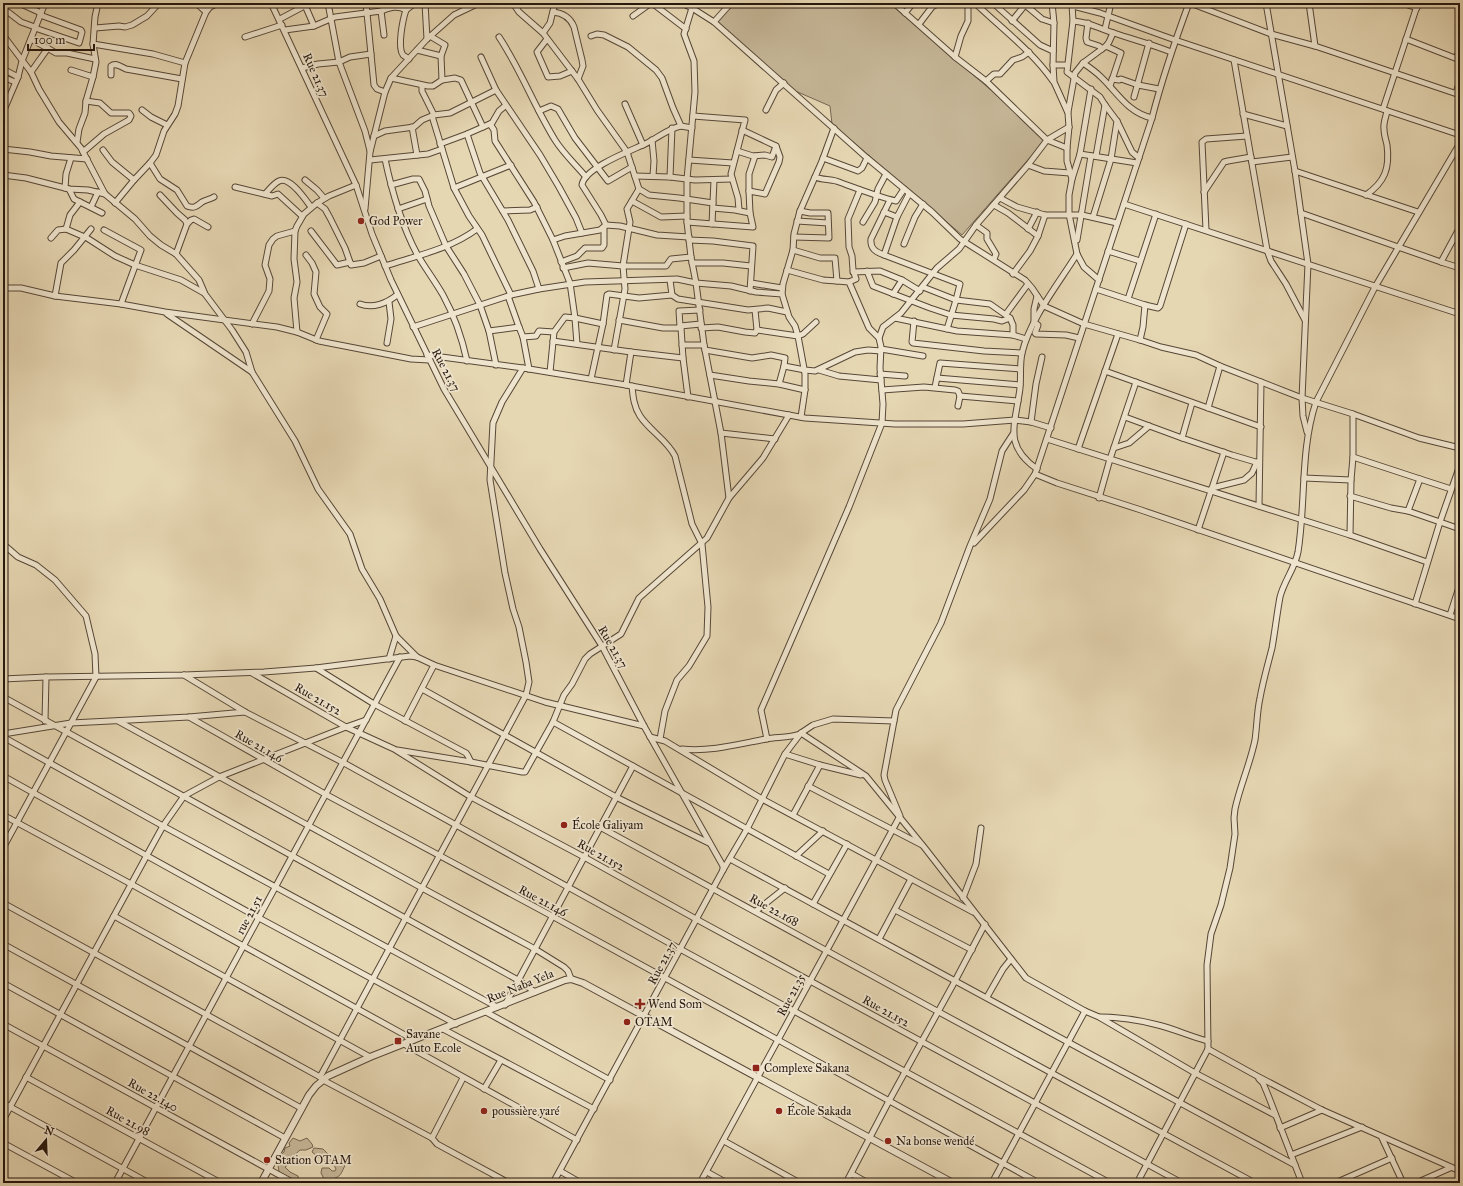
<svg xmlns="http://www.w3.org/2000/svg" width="1463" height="1186" viewBox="0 0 1463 1186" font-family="'IM FELL Great Primer',serif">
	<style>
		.green { fill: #c5b697; stroke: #766652 }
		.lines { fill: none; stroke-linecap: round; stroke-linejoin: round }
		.minor-casing { stroke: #564737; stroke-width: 7 }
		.tertiary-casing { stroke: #564737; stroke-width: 8 }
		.minor { stroke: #efe5ce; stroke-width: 5 }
		.tertiary { stroke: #efe5ce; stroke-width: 6 }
		.poi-dot { fill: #8f2418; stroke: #efe5ce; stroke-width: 1.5 }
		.labels { text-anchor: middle; stroke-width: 3.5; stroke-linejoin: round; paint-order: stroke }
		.street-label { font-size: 12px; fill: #26170e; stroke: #efe5ce }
		.poi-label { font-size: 12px; fill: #26170e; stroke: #efe5ce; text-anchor: start }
	</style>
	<rect width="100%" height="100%" fill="#e6d7b3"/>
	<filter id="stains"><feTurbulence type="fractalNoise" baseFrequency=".005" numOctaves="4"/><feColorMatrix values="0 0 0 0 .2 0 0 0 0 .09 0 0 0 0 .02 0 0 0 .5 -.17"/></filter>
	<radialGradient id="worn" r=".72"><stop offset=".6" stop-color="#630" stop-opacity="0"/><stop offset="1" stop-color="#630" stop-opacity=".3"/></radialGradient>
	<g class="green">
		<polygon points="732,3 889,3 1047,138 962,235 832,124 830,106 793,90 715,22"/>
		<path d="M 293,1138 L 300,1141 L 307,1138 L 312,1144 L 313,1147 L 306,1150 L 300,1150 C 293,1155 293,1162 285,1167 L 290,1172 L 298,1176 L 299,1182 L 293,1181 L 280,1174 C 277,1166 277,1157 284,1152 L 285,1148 L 290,1146 L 289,1143 Z"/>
		<path d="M 314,1148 L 323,1149 L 332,1158 L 336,1157 L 345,1166 C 342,1170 342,1176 335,1178 L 333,1183 L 322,1183 L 324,1179 L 321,1173 L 322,1168 L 329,1168 L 332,1171 L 335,1171 L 336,1169 L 334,1165 L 327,1164 L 312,1152 Z"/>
	</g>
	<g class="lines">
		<g class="minor-casing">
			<g id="minor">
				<polyline points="19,3 41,13"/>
				<polyline points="196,3 206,12 210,7 218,3"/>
				<polyline points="271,3 356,185 372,234 391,280 444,389 540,549 602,646 644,726 723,866 723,870"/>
				<polyline points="304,3 314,26"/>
				<polyline points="328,3 339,62 365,131 370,151"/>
				<polyline points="366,3 374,85 377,89 385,92"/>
				<polyline points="425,3 427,39"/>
				<polyline points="513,3 519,12 543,33 578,79 597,110 627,152 639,189 627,209 630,222 623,266 625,289 614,350"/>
				<polyline points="652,3 686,29"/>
				<polyline points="894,3 955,57 986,81 1047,140 1067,148"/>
				<path d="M 975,3 C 1002,29 1032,51 1053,81"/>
				<polyline points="993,3 1040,45 1053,51"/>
				<polyline points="1023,3 1042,19 1054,23"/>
				<polyline points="1052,3 1054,23 1053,65 1054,82 1068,113 1069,127 1067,148 1067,161 1072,179 1069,195 1069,214 1077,254 1084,267 1099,280"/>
				<polyline points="1190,3 1271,34 1315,46 1460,95"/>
				<polyline points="1266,3 1295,171 1308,264 1302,398 1303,416 1307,432"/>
				<polyline points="1309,3 1315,46"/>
				<polyline points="1402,3 1417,8"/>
				<polyline points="1072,4 1073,21 1067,72 1100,97 1105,105 1117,121 1132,152 1139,158"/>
				<polyline points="1073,6 1100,13 1175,40 1460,135"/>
				<polyline points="692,8 714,22 867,158 932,212 960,239 1025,280 1032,288 1044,306 1084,324 1140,340 1161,347 1196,355 1220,366 1302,398 1353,414 1419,438 1460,448"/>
				<polyline points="3,10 8,12 21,22 35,27"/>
				<path d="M 406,10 C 403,19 397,47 403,55 C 404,56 408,58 409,59"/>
				<path d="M 381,11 C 390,8 396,5 406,10 L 415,3"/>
				<path d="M 553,12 C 563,13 570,17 574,27 L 582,60 L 583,66 L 578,79"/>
				<polyline points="905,13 913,3"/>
				<polyline points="633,16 651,3"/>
				<polyline points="280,19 310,3"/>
				<polyline points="1012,21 1025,5"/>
				<path d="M 1073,21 C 1090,22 1099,29 1114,33 C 1134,40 1152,44 1171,52"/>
				<polyline points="714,22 731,3"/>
				<polyline points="1088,23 1086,38 1087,42 1099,46 1102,49"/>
				<polyline points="919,24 932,7 939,3"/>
				<polyline points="35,28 79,43 82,32 81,30 40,15"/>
				<polyline points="95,28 119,26 125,27 132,25 147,16 159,3"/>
				<polyline points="1105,29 1111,3"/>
				<polyline points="285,30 314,26 335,17 381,11 384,35"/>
				<polyline points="543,33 550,23 555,3"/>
				<polyline points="3,35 31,72 39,89 59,122 81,148 105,194 135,219 150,236 161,245 176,254 199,280 205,294 232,330 246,352 252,372 295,441 318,489 350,534 362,569 380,599 396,636 417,657"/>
				<polyline points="591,36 597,34 604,35 628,47 656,70 662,78 673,108 681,126 692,128"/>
				<polyline points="245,37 282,25"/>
				<path d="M 499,37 C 521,70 534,106 555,140 C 563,153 576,165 586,177"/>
				<polyline points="31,39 56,53 67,53 95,59"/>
				<polyline points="547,39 537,52 548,77 560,76 572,71"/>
				<polyline points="1406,39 1460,60"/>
				<polyline points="93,44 153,54 185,63"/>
				<polyline points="1106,46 1121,53 1110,86"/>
				<polyline points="417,50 441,56"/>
				<polyline points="481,57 496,90 540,155 559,187 576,218 582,233"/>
				<polyline points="955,57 961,36 968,21 968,3"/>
				<polyline points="1456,58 1460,50"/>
				<polyline points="1234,60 1267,250 1271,261 1286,284 1305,320"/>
				<path d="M 1083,63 C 1089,67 1096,72 1101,77 C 1117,92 1128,113 1152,118"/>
				<polyline points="1053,65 1067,65"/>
				<polyline points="302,68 318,64 339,62 350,57 371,54"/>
				<polyline points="3,69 18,77"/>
				<polyline points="71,70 93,77 96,62 93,44 95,17 98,3"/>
				<polyline points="31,72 48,48"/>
				<path d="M 111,75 L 111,66 C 116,62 121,67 126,69 L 182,79"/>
				<polyline points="3,77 15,82"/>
				<polyline points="391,78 428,86 433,86 442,80 441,56 445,45 430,36"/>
				<polyline points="1112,79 1119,80 1121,79 1138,85 1159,89"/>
				<polyline points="442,80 455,78 461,80 483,127"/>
				<polyline points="986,81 994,74 1000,74 1013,60 1022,57 1029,52"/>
				<polyline points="422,86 422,91 434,115"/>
				<polyline points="1456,93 1460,80"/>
				<polyline points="1134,97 1149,43"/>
				<polyline points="625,104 643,145"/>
				<polyline points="1383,109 1418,3"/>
				<polyline points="142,110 151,117 167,125"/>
				<polyline points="766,110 776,90 784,83"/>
				<polyline points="539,111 551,106 558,109 575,138 608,181 632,167"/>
				<polyline points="3,112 18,77 22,61 45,3"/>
				<polyline points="1068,112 1075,73 1083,63 1106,46 1109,42 1113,33"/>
				<polyline points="1243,114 1287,126"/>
				<polyline points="432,116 454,188 511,165"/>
				<polyline points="693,116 745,120 731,174 738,198 739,210"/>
				<polyline points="490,124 494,130 495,141 534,202 553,240 570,283 575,318 565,317 554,332 550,372"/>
				<polyline points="412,127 417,155"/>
				<polyline points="467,134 480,173 508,220 533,271 539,289"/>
				<polyline points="374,136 385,131 414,127 422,120 434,115 450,113 496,90"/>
				<polyline points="652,140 654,161 653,176"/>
				<polyline points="77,142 79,129 85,113 86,101 93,77"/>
				<polyline points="440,144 467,134 492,123 499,111 505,106"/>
				<polyline points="3,149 30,152 51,156 87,159"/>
				<polyline points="103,150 112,162 134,180"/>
				<polyline points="737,151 753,156 765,155 772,157 776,146"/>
				<polyline points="83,152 104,134 129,120 131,116 129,113 111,113 100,103 86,101"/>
				<polyline points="1080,154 1137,163"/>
				<polyline points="1096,156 1105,105"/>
				<polyline points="823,158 858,171 862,168 867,158"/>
				<path d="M 385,159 C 392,192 401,224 417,254 C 425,268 435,281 443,295 C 454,315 462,338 467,361"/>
				<polyline points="370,160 428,154 442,149"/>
				<polyline points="689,160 733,163"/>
				<polyline points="1252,162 1292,157"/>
				<path d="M 150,163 L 160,179 L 177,190 L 187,206 C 194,209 197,206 202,202 C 205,200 211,199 214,197"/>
				<polyline points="1028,165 1044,171 1070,173"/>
				<polyline points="1295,171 1418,212"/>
				<polyline points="3,175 26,178 69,189 88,190 105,194"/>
				<polyline points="635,176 670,177 695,180 732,179"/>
				<polyline points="670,177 672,128"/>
				<path d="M 815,177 C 822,180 829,179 836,181 C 856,188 875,196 896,201 L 904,189"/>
				<polyline points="1072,179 1080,154 1091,89"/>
				<polyline points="305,180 317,190 324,198"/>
				<polyline points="391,185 413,179 419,179 425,191 429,206 446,246 464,274 480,305 489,331 496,365"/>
				<polyline points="235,187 272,196 278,194 302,216"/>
				<polyline points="65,188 66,174 71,158"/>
				<polyline points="454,188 469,216 482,235 511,295"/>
				<polyline points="69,189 74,199 102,213"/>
				<polyline points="639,189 649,195 679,198 713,203"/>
				<polyline points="749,191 749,174 755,156"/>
				<polyline points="1204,192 1224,162 1228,161 1251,157"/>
				<path d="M 265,194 C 269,190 273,184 279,181 C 290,176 305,199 311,207"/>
				<polyline points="160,195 177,213 185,220 187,224"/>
				<path d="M 1366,195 C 1385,182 1390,168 1387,145 C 1386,140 1384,135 1384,129 C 1383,123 1386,117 1387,111"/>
				<polyline points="1000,198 1017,207 1045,215 1082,215 1117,223"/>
				<path d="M 890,200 L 871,239 C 870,249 876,252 884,255 L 960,284 L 956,300 L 947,329"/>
				<polyline points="632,201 661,217 687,216"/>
				<polyline points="115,203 134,180 150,163 156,155 164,131 175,114 178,106 185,63 206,12"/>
				<polyline points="317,203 325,209 330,218 345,248 351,265 364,263 381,256"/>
				<polyline points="1124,204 1460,314"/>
				<polyline points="994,205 1008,213 1038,236"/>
				<polyline points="91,207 98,192"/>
				<polyline points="713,208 735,210 750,213"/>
				<polyline points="365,209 370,152 385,92 391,78 427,39 454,15 479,3"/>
				<polyline points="398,209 427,199"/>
				<polyline points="503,211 530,210 537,207"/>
				<polyline points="884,212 897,217"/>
				<polyline points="1301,213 1441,262 1460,268"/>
				<polyline points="1093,217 1111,159 1117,121"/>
				<polyline points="797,221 828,223"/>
				<polyline points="687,222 753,227 750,213 749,191 765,194 779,162 780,157 776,146 742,130"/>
				<polyline points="863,222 875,202 878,189 886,174"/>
				<polyline points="712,224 714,180"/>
				<path d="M 606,225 L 601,215 L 582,185 C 584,168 630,151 645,144 C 658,138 667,129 681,126"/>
				<polyline points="976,225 987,233 987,239 996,254 994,259"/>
				<polyline points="66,229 70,215 80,202"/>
				<polyline points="1028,229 1037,212"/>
				<polyline points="104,230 141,250 121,304"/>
				<polyline points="1206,230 1202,142 1206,139 1247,136"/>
				<polyline points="311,231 337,265 350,262"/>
				<polyline points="794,237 829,238 828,213 810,213 800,211"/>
				<polyline points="51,238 58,230 66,229 87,238 115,256 135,265 181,280 204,293"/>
				<polyline points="553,240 565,236 600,230 606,225 620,226 657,235 689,237"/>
				<polyline points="689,240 713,241 753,246 750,291"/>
				<polyline points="1077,240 1091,156"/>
				<polyline points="904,244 915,217 923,204"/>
				<polyline points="1108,251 1140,261"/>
				<polyline points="176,254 187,224 191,220 194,219 208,227"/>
				<polyline points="306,255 312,263 316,272 314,294 320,307 327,314 316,340"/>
				<polyline points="884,255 897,217 909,194"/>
				<polyline points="561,262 577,256 585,248 602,248 604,245 604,228"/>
				<polyline points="1441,262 1460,227"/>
				<polyline points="692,263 723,263 751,266"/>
				<path d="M 385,266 C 416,256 450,249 477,229"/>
				<polyline points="563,268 588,263 623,266 666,266 671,259 691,257"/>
				<polyline points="787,270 823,280 837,281 835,258 820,258 793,250"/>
				<polyline points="867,271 873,286 930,308 951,315 994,319 1002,321 1010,318"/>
				<polyline points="853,272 880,271 902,280 920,291"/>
				<polyline points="1013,274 1030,251 1038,236 1045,215"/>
				<polyline points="837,281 849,282 869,328 879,338"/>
				<polyline points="849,282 856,279 853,270 852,256 849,247 848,219 860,190"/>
				<polyline points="751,283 782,288"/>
				<polyline points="923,287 956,300 990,304 1010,318 1013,325 1013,335"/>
				<polyline points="3,288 21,288 55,296 121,304 165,312 277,327 297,332 319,341 411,359 429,360"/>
				<polyline points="1096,289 1145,305 1158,308 1160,306 1186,224"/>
				<polyline points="782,294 783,284 793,250 794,234 800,211 822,161 834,128"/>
				<polyline points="893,294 902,280"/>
				<polyline points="672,295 678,299 748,310 768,308 787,312"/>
				<polyline points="55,296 61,263 74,250 91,229"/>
				<polyline points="508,296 519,327"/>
				<polyline points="1037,296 1034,309 1034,322 1038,325 1035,333 1036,334 1066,335 1079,338"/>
				<polyline points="1128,299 1156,214"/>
				<path d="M 360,304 C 373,309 387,303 397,295"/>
				<polyline points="167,314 252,372"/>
				<polyline points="1006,314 1028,284"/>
				<polyline points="895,318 957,331 1013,335 1026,339"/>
				<polyline points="619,320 663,328 681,328"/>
				<polyline points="914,321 912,342 913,343 984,351 1022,353"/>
				<polyline points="252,324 269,291 270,279 265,265 269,245 273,239 277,236 295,231"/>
				<polyline points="680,326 679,311 700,310"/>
				<polyline points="413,327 511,295 539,289 585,282 677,279 696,283 731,286 756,292 782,294 789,317 795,326 798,336 803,334 816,322"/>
				<polyline points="701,328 718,327 745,332 755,333 757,330 755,310"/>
				<polyline points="757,330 798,336 805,374 805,390 801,417"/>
				<polyline points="489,331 519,327 523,337 529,369"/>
				<polyline points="297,332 294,298 297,282 294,259 295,231 297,226 304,214 317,203 329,196 356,185"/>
				<polyline points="523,337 536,336 539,331 554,332"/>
				<polyline points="1140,340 1143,327 1145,305"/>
				<polyline points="553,341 631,352 626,385"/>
				<polyline points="387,343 391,319 389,302"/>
				<polyline points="577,344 575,318 603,324"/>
				<polyline points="682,345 704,345"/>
				<polyline points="881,349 923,356"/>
				<polyline points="705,350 752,358 771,355 785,358 784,366 779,384"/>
				<polyline points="631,352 683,358 681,328 680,326 701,324"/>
				<polyline points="683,358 688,397"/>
				<polyline points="784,366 805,370 815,371 855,352 868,350 881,351"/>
				<polyline points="523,368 626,385 805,418 895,424 963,424 1015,420 1031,422 1051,428"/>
				<polyline points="819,370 839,376 881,380"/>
				<polyline points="1105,371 1261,427"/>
				<polyline points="880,374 905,376"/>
				<polyline points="710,375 749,381 779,384 805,390"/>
				<polyline points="937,378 1020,385"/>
				<polyline points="591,379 603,324 607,295 609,294 639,298 672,295 670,280"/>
				<path d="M 632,386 C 633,397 634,407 640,416 C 650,431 667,440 675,456 L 692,524 L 702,544 L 708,607 L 707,636 L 689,666 L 677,680 L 665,711 L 660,739"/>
				<polyline points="935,387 940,363 1020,369"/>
				<polyline points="882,390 924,387 955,390 958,391 960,396 958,406"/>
				<polyline points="960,396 1018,401"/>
				<polyline points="1192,403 1182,438 1232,455 1259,463"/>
				<polyline points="1208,408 1220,366"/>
				<polyline points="1125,417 1182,438"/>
				<polyline points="1031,422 1036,384 1042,357"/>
				<polyline points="721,433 775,439"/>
				<polyline points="1047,439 1350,535 1427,562"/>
				<polyline points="1114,448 1129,443 1149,426"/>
				<polyline points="1078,449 1118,334"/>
				<polyline points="1353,457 1420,479"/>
				<polyline points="1460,465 1440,522 1460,529"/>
				<path d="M 1037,469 C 1005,446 1014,428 1019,395 C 1022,381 1019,367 1022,353 C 1030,319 1059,283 1077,254"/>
				<polyline points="1035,474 1057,483 1141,510 1460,619"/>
				<polyline points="1304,478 1351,480"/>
				<polyline points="1212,488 1244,480 1252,473 1257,462"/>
				<polyline points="1350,496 1391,508 1408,511 1440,522 1415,604"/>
				<polyline points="729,498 763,458 789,415"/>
				<polyline points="1099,498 1110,459 1136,382"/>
				<polyline points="1259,506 1261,382"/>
				<polyline points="1408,511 1420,479 1451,489"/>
				<polyline points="1198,530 1224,452"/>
				<polyline points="1350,535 1351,480 1353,457 1353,414"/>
				<path d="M 974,543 L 1024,490 L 1035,474 L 1152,118 C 1162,79 1175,41 1189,3"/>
				<polyline points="3,544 18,557 36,565 55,580 86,616 95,654 96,677 3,848"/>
				<polyline points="1450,615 1460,584"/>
				<polyline points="389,659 396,636"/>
				<polyline points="316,668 374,704 466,753 468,756 471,762"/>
				<polyline points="252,673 346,727 394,749 471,797 584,857 696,919 1182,1183"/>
				<polyline points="184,675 245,712 344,763 680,949 1110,1183"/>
				<polyline points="3,679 46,677 184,675 264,672 316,668 410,656 417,657 434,665 545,702 644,726"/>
				<polyline points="422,689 616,797 709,843"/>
				<polyline points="3,697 518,980 535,992"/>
				<polyline points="189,717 325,794 552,916 1039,1183"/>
				<polyline points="45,721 46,677"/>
				<polyline points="118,721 422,888 535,949 564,967 568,971 571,979"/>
				<polyline points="405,721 434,665"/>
				<polyline points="553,722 829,874"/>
				<polyline points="801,733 866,776 924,847 1026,978 1085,1011 1099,1017 1195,1073 1275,1115"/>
				<polyline points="3,734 71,723 189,717 245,712"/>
				<polyline points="3,737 163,826 497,1007"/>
				<polyline points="650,737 665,741 762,799 973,912"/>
				<polyline points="767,739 761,710 849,507 882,423 883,404 880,368 881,347 879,338 883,327 901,313 937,268 959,249 976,225 1028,165 1047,140 1069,127"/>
				<path d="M 682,749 C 710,752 739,744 766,739 C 777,737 789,738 800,734"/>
				<polyline points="397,750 471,762 522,772 525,772 553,722 564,695 572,684 585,659 590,654 621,634 639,598 707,538 729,498 721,433 704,345 696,283 691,257 687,222 687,179 695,92 694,61 684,34 692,8 682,3"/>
				<polyline points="785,754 820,765 861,775"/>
				<polyline points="3,776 259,918 456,1024"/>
				<polyline points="808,786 922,845"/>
				<polyline points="3,815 131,884 414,1040"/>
				<polyline points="793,815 820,765"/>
				<polyline points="600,827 937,1011 1255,1183"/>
				<polyline points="796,856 823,831"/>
				<polyline points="730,859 1295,1165"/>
				<polyline points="963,898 976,864 981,828"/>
				<polyline points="3,903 320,1077 323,1080 432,1138 437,1144 509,1183"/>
				<polyline points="813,904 847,844"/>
				<polyline points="895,910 972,950"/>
				<polyline points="756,911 785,888"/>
				<polyline points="114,916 370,1057"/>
				<polyline points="879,939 911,879"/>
				<polyline points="3,944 301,1108"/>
				<polyline points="3,983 285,1138"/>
				<polyline points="987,997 1003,969 1011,959"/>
				<polyline points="505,1005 633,766"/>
				<polyline points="486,1012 610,1080"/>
				<path d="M 1100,1017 C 1120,1017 1139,1020 1158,1025 C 1175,1029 1191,1037 1208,1041"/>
				<polyline points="3,1024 294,1183"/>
				<polyline points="443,1029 594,1109"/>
				<polyline points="404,1044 577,1140"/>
				<polyline points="1208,1049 1257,1076 1322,1110 1460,1171"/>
				<polyline points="26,1077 221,1183"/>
				<polyline points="320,1077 526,695 529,682 526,662 519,627 513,609 505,573 490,480 493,423 502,402 523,368 427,355"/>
				<polyline points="1259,1079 1263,1083 1268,1095 1302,1183"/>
				<polyline points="484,1089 501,1060"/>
				<polyline points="3,1103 149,1183"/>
				<polyline points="3,1120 147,855 163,826 184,796 219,777 346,727 366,720"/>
				<polyline points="1280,1128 1322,1110"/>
				<polyline points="432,1138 463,1078"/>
				<polyline points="1382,1138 1403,1183"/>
				<polyline points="724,1141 800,1183"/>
				<polyline points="3,1143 77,1183"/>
				<polyline points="1291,1155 1362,1127"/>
				<polyline points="560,1171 581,1183"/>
				<polyline points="707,1172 727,1183"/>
				<polyline points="852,1174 868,1183"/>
				<polyline points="3,1183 4,1183"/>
				<polyline points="115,1183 400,657"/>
				<polyline points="553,1183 723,870 747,829 785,754 801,733 813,725 833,719 894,721"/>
				<polyline points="700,1183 900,816 885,780 884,775 896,710 941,623 970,546 990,499 1002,451 1013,434"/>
				<polyline points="846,1183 889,1101 955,981 985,924"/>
				<polyline points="992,1183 1085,1011"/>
				<path d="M 1137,1183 L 1208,1049 L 1207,965 L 1211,934 L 1221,905 L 1230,868 L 1235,834 L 1234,818 L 1235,809 C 1240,786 1250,764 1255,740 C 1257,726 1257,711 1260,698 C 1263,681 1268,664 1272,648 C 1275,631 1277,613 1280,597 C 1284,581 1295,568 1298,552 C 1306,502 1300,450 1316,402 L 1375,287 L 1460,143"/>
				<polyline points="1335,1183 1392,1158"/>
				<polyline points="1416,1183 1450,1168"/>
			</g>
		</g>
		<g class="tertiary-casing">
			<polyline id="tertiary" points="261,1183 309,1095 316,1086 328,1076 370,1057 565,980 571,979 583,983 953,1183"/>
		</g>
		<use href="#minor" class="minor"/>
		<use href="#tertiary" class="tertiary"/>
	</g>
	<g class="poi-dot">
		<circle cx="361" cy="221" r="4"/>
		<circle cx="564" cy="825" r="4"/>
		<path d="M638 998h4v4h4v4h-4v4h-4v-4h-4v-4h4z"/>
		<circle cx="627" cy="1022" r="4"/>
		<rect x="394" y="1037" width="8" height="8" rx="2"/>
		<rect x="752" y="1064" width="8" height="8" rx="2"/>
		<circle cx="484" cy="1111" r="4"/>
		<circle cx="779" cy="1111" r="4"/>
		<circle cx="888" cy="1141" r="4"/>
		<circle cx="267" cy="1160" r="4"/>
	</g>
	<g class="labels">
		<g class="street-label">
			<text transform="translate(316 75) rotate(66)" y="4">Rue 21.37</text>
			<text transform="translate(446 370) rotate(62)" y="4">Rue 21.37</text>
			<text transform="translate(613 647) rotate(60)" y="4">Rue 21.37</text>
			<text transform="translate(318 699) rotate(30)" y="4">Rue 21.152</text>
			<text transform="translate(259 746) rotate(30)" y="4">Rue 21.146</text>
			<text transform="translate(601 855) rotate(29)" y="4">Rue 21.152</text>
			<text transform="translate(543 901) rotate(28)" y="4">Rue 21.146</text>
			<text transform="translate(774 910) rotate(29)" y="4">Rue 22.168</text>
			<text transform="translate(249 915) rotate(-62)" y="4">rue 21.51</text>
			<text transform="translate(662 963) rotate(-62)" y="4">Rue 21.37</text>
			<text transform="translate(520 986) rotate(-22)" y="4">Rue Naba Yela</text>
			<text transform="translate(791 995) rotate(-62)" y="4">Rue 21.35</text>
			<text transform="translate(886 1011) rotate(29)" y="4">Rue 21.152</text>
			<text transform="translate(153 1095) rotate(29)" y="4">Rue 22.140</text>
			<text transform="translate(128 1121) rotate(29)" y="4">Rue 21.98</text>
		</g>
		<g class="poi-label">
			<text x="369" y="225">God Power</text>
			<text x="572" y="829">École Galiyam</text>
			<text x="648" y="1008">Wend Som</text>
			<text x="635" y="1026">OTAM</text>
			<text x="406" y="1038">Savane<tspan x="406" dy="14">Auto Ecole</tspan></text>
			<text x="764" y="1072">Complexe Sakana</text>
			<text x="492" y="1115">poussière yaré</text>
			<text x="787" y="1115">École Sakada</text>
			<text x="896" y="1145">Na bonse wendé</text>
			<text x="275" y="1164">Station OTAM</text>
		</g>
	</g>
	<rect width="1463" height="1186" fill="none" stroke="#e6d7b3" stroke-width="16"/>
	<rect x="4" y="4" width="1455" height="1178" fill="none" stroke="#26170e" stroke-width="2"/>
	<rect x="8" y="8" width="1447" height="1170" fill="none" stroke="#26170e"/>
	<g transform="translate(46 1140) rotate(19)" stroke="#efe5ce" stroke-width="3" paint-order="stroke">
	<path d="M0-3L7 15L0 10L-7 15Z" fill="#26170e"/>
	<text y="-6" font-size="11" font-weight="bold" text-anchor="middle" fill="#26170e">N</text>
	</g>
	<path d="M28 44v6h66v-6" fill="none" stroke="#26170e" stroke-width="2"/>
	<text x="34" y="44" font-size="12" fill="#26170e" stroke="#efe5ce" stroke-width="3" paint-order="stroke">100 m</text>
	<rect width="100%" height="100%" filter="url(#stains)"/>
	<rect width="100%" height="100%" fill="url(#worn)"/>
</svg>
